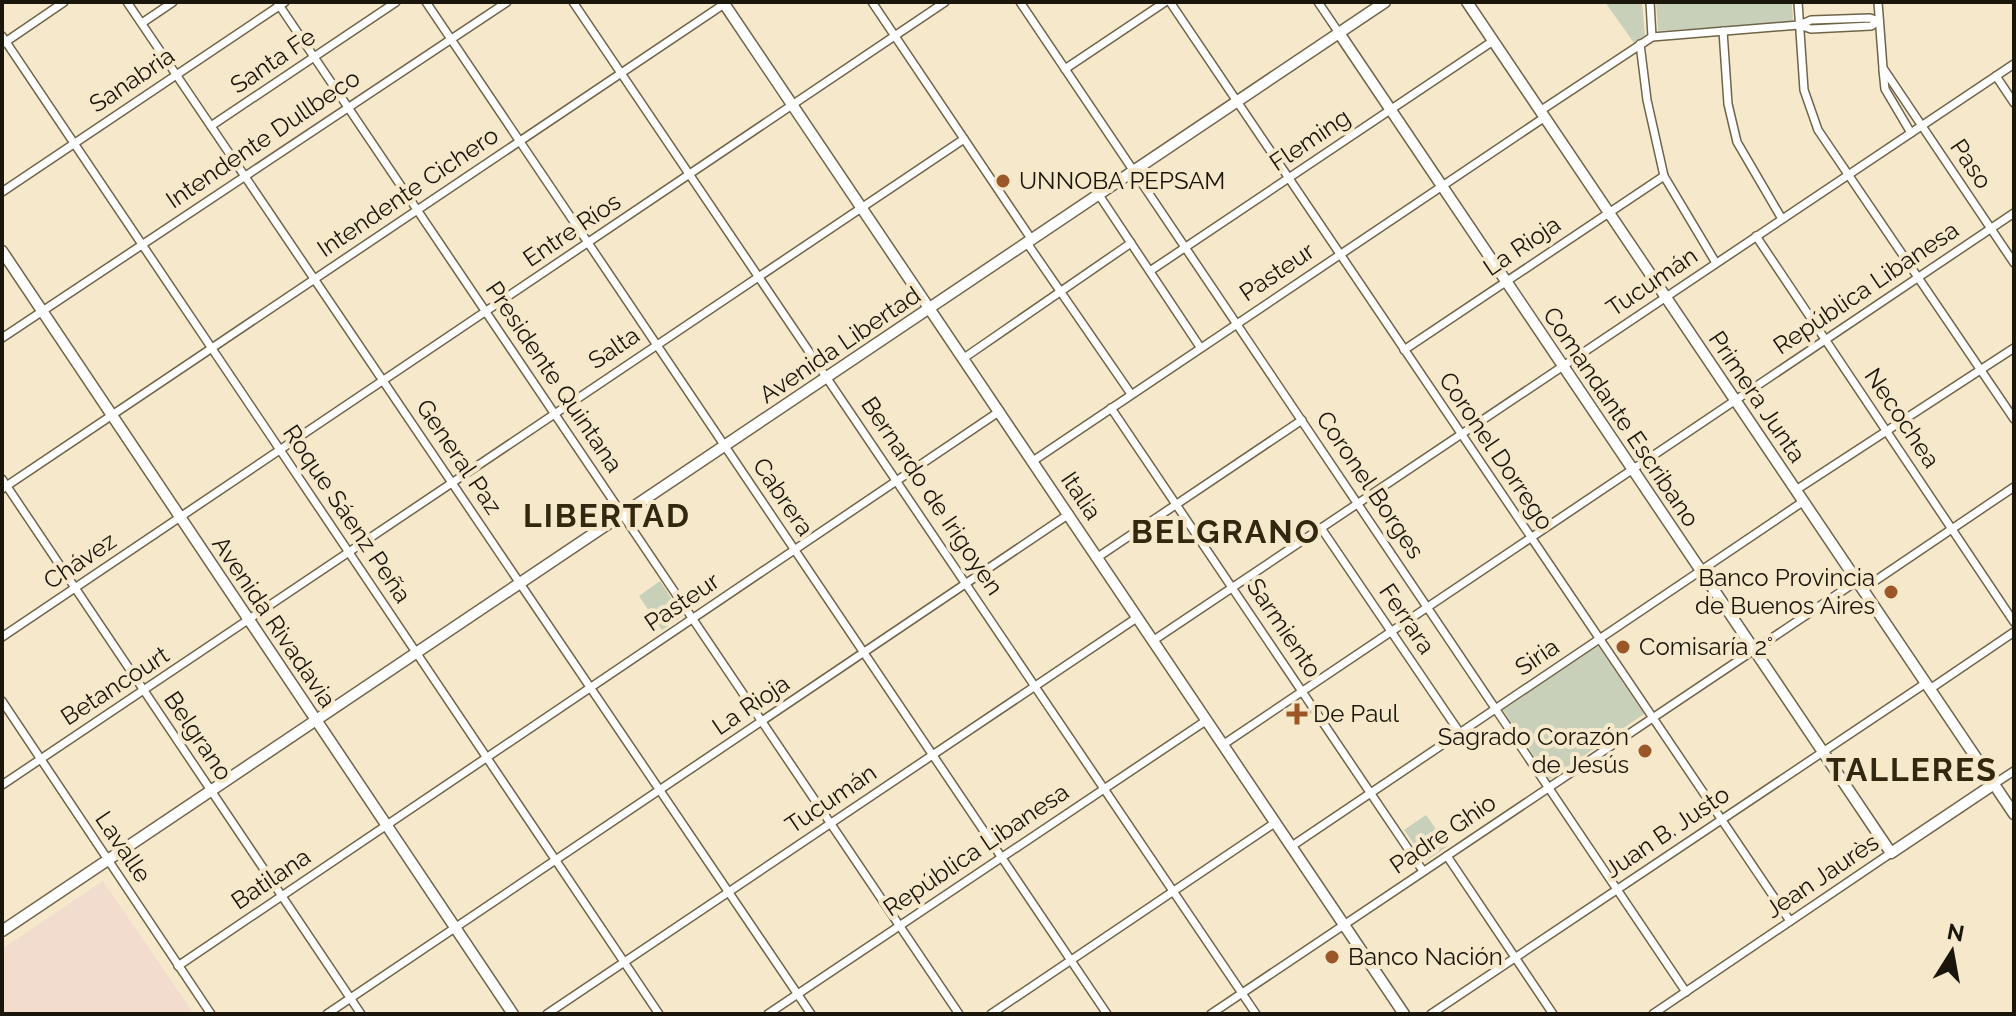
<svg xmlns="http://www.w3.org/2000/svg" width="2016" height="1016" viewBox="0 0 2016 1016" font-family="Raleway,sans-serif">
	<style>
		.medical { fill: #f1dcce }
		.green { fill: #c8d0b9 }
		.lines { fill: none; stroke-linecap: round; stroke-linejoin: round }
		.street-casing { stroke: #6f644a; stroke-width: 10 }
		.secondary-casing { stroke: #6f644a; stroke-width: 13 }
		.street { stroke: #fff; stroke-width: 7 }
		.secondary { stroke: #fff; stroke-width: 10 }
		.poi-dot { fill: #9b5728; stroke: #f6e9cb; stroke-width: 3 }
		.labels { text-anchor: middle; stroke-width: 8; stroke-linejoin: round; paint-order: stroke }
		.street-label { font-size: 24px; fill: #1a160b; stroke: #f6e9cb }
		.poi-label { font-size: 24px; fill: #1a160b; stroke: #f6e9cb; text-anchor: start }
		.district-label { font-size: 32px; font-weight: bold; letter-spacing: 2px; fill: #31280f; stroke: #f6e9cb }
	</style>
	<rect width="100%" height="100%" fill="#f6e9cb"/>
	<polygon class="medical" points="103,881 194,1014 2,1014 2,949"/>
	<g class="green">
		<polygon points="1605,2 1642,2 1645,35 1634,43"/>
		<polygon points="1656,2 1792,2 1793,23 1658,31"/>
		<polygon points="660,581 683,616 662,630 639,596"/>
		<polygon points="1598,646 1644,714 1550,779 1503,710"/>
		<polygon points="1426,815 1448,846 1426,861 1404,830"/>
	</g>
	<g class="lines">
		<g class="street-casing">
			<g id="street">
				<polyline points="127,2 811,1014"/>
				<polyline points="277,2 959,1014"/>
				<polyline points="426,2 1107,1014"/>
				<polyline points="573,2 1256,1014"/>
				<polyline points="872,2 1032,240"/>
				<polyline points="1020,2 1686,992"/>
				<polyline points="1170,2 1790,921"/>
				<polyline points="1318,2 1339,33"/>
				<polyline points="1650,2 1652,37"/>
				<polyline points="1798,2 1804,90 1818,130 2014,419"/>
				<polyline points="1878,2 1883,68 2014,263"/>
				<polyline points="142,23 173,2"/>
				<polyline points="1799,25 1811,29 1871,26 1879,21"/>
				<polyline points="1723,31 1728,104 1737,142 1782,219"/>
				<polyline points="2,36 659,1014"/>
				<polyline points="4,43 64,2"/>
				<polyline points="1640,44 1647,100 1664,176 1716,263"/>
				<polyline points="1065,69 1165,2"/>
				<polyline points="1883,70 1885,89 1911,133"/>
				<polyline points="1996,76 2014,103"/>
				<polyline points="1540,111 1652,37 1799,25 1811,20 1870,18 1879,21"/>
				<polyline points="211,126 396,2"/>
				<polyline points="2,192 285,2"/>
				<polyline points="1099,195 1200,347"/>
				<polyline points="1756,236 2014,622"/>
				<polyline points="1027,243 1131,394"/>
				<polyline points="1150,271 1493,41"/>
				<polyline points="2,338 507,2"/>
				<polyline points="1404,350 1664,176"/>
				<polyline points="964,358 1131,243"/>
				<polyline points="1111,408 1423,871"/>
				<polyline points="1033,461 1545,117"/>
				<polyline points="2,479 361,1014"/>
				<polyline points="2,489 727,2"/>
				<polyline points="1796,490 2014,348"/>
				<polyline points="1321,528 1460,733"/>
				<polyline points="1098,557 1302,420"/>
				<polyline points="1863,589 2014,487"/>
				<polyline points="2,637 945,2"/>
				<polyline points="1154,640 2014,64"/>
				<polyline points="1930,689 2014,632"/>
				<polyline points="2,701 211,1014"/>
				<polyline points="1224,744 2014,213"/>
				<polyline points="1994,784 2014,771"/>
				<polyline points="2,785 964,139"/>
				<polyline points="1292,846 1804,501"/>
				<polyline points="1447,856 1553,1014"/>
				<polyline points="178,966 1000,411"/>
				<polyline points="327,1014 1069,514"/>
				<polyline points="547,1014 1138,617"/>
				<polyline points="768,1014 1207,720"/>
				<polyline points="991,1014 1276,822"/>
				<polyline points="1211,1014 1857,581"/>
				<polyline points="1431,1014 1926,683"/>
				<polyline points="1653,1014 1891,853"/>
			</g>
		</g>
		<g class="secondary-casing">
			<g id="secondary">
				<polyline points="723,2 1404,1014"/>
				<polyline points="1467,2 2014,814"/>
				<polyline points="1339,33 1891,853 1994,784"/>
				<polyline points="2,251 513,1014"/>
				<polyline points="2,931 1385,2"/>
			</g>
		</g>
		<use href="#street" class="street"/>
		<use href="#secondary" class="secondary"/>
	</g>
	<g class="poi-dot">
		<circle cx="1003" cy="181" r="8"/>
		<circle cx="1891" cy="592" r="8"/>
		<circle cx="1623" cy="647" r="8"/>
		<path d="M1293 702h8v8h8v8h-8v8h-8v-8h-8v-8h8z"/>
		<circle cx="1645" cy="751" r="8"/>
		<circle cx="1332" cy="957" r="8"/>
	</g>
	<g class="labels">
		<g class="street-label">
			<text transform="translate(273 61) rotate(-34)" y="8">Santa Fe</text>
			<text transform="translate(132 80) rotate(-34)" y="8">Sanabria</text>
			<text transform="translate(263 139) rotate(-34)" y="8">Intendente Dullbeco</text>
			<text transform="translate(1310 140) rotate(-34)" y="8">Fleming</text>
			<text transform="translate(1971 164) rotate(56)" y="8">Paso</text>
			<text transform="translate(408 192) rotate(-34)" y="8">Intendente Cichero</text>
			<text transform="translate(572 230) rotate(-34)" y="8">Entre Ríos</text>
			<text transform="translate(1522 246) rotate(-34)" y="8">La Rioja</text>
			<text transform="translate(1277 272) rotate(-34)" y="8">Pasteur</text>
			<text transform="translate(1652 282) rotate(-34)" y="8">Tucumán</text>
			<text transform="translate(1866 288) rotate(-34)" y="8">República Libanesa</text>
			<text transform="translate(840 345) rotate(-34)" y="8">Avenida Libertad</text>
			<text transform="translate(614 348) rotate(-34)" y="8">Salta</text>
			<text transform="translate(554 377) rotate(56)" y="8">Presidente Quintana</text>
			<text transform="translate(1757 397) rotate(56)" y="8">Primera Junta</text>
			<text transform="translate(1621 417) rotate(56)" y="8">Comandante Escribano</text>
			<text transform="translate(1902 418) rotate(56)" y="8">Necochea</text>
			<text transform="translate(1496 451) rotate(56)" y="8">Coronel Dorrego</text>
			<text transform="translate(459 457) rotate(56)" y="8">General Paz</text>
			<text transform="translate(1370 485) rotate(56)" y="8">Coronel Borges</text>
			<text transform="translate(932 496) rotate(56)" y="8">Bernardo de Irigoyen</text>
			<text transform="translate(1081 496) rotate(56)" y="8">Italia</text>
			<text transform="translate(783 497) rotate(56)" y="8">Cabrera</text>
			<text transform="translate(347 514) rotate(56)" y="8">Roque Sáenz Peña</text>
			<text transform="translate(80 561) rotate(-34)" y="8">Chávez</text>
			<text transform="translate(682 602) rotate(-34)" y="8">Pasteur</text>
			<text transform="translate(1407 619) rotate(56)" y="8">Ferrara</text>
			<text transform="translate(274 622) rotate(56)" y="8">Avenida Rivadavia</text>
			<text transform="translate(1284 628) rotate(56)" y="8">Sarmiento</text>
			<text transform="translate(1537 657) rotate(-34)" y="8">Siria</text>
			<text transform="translate(115 686) rotate(-33)" y="8">Betancourt</text>
			<text transform="translate(751 705) rotate(-34)" y="8">La Rioja</text>
			<text transform="translate(198 736) rotate(56)" y="8">Belgrano</text>
			<text transform="translate(831 799) rotate(-34)" y="8">Tucumán</text>
			<text transform="translate(1667 832) rotate(-34)" y="8">Juan B. Justo</text>
			<text transform="translate(1443 834) rotate(-34)" y="8">Padre Ghio</text>
			<text transform="translate(123 847) rotate(56)" y="8">Lavalle</text>
			<text transform="translate(976 850) rotate(-34)" y="8">República Libanesa</text>
			<text transform="translate(1822 876) rotate(-34)" y="8">Jean Jaurès</text>
			<text transform="translate(271 879) rotate(-34)" y="8">Batilana</text>
		</g>
		<g class="poi-label">
			<text x="1019" y="189">UNNOBA PEPSAM</text>
			<text x="1875" y="586" text-anchor="end">Banco Provincia<tspan x="1875" dy="28">de Buenos Aires</tspan></text>
			<text x="1639" y="655">Comisaría 2°</text>
			<text x="1313" y="722">De Paul</text>
			<text x="1629" y="745" text-anchor="end">Sagrado Corazón<tspan x="1629" dy="28">de Jesús</tspan></text>
			<text x="1348" y="965">Banco Nación</text>
		</g>
		<g class="district-label">
			<text x="607" y="527">LIBERTAD</text>
			<text x="1226" y="543">BELGRANO</text>
			<text x="1912" y="781">TALLERES</text>
		</g>
	</g>
	<rect width="2016" height="1016" fill="none" stroke="#1a160b" stroke-width="8"/>
	<g transform="translate(1952 952) rotate(11)" stroke="#f6e9cb" stroke-width="6" paint-order="stroke">
	<path d="M0-6L14 30L0 20L-14 30Z" fill="#1a160b"/>
	<text y="-12" font-size="22" font-weight="bold" text-anchor="middle" fill="#1a160b">N</text>
	</g>
</svg>
